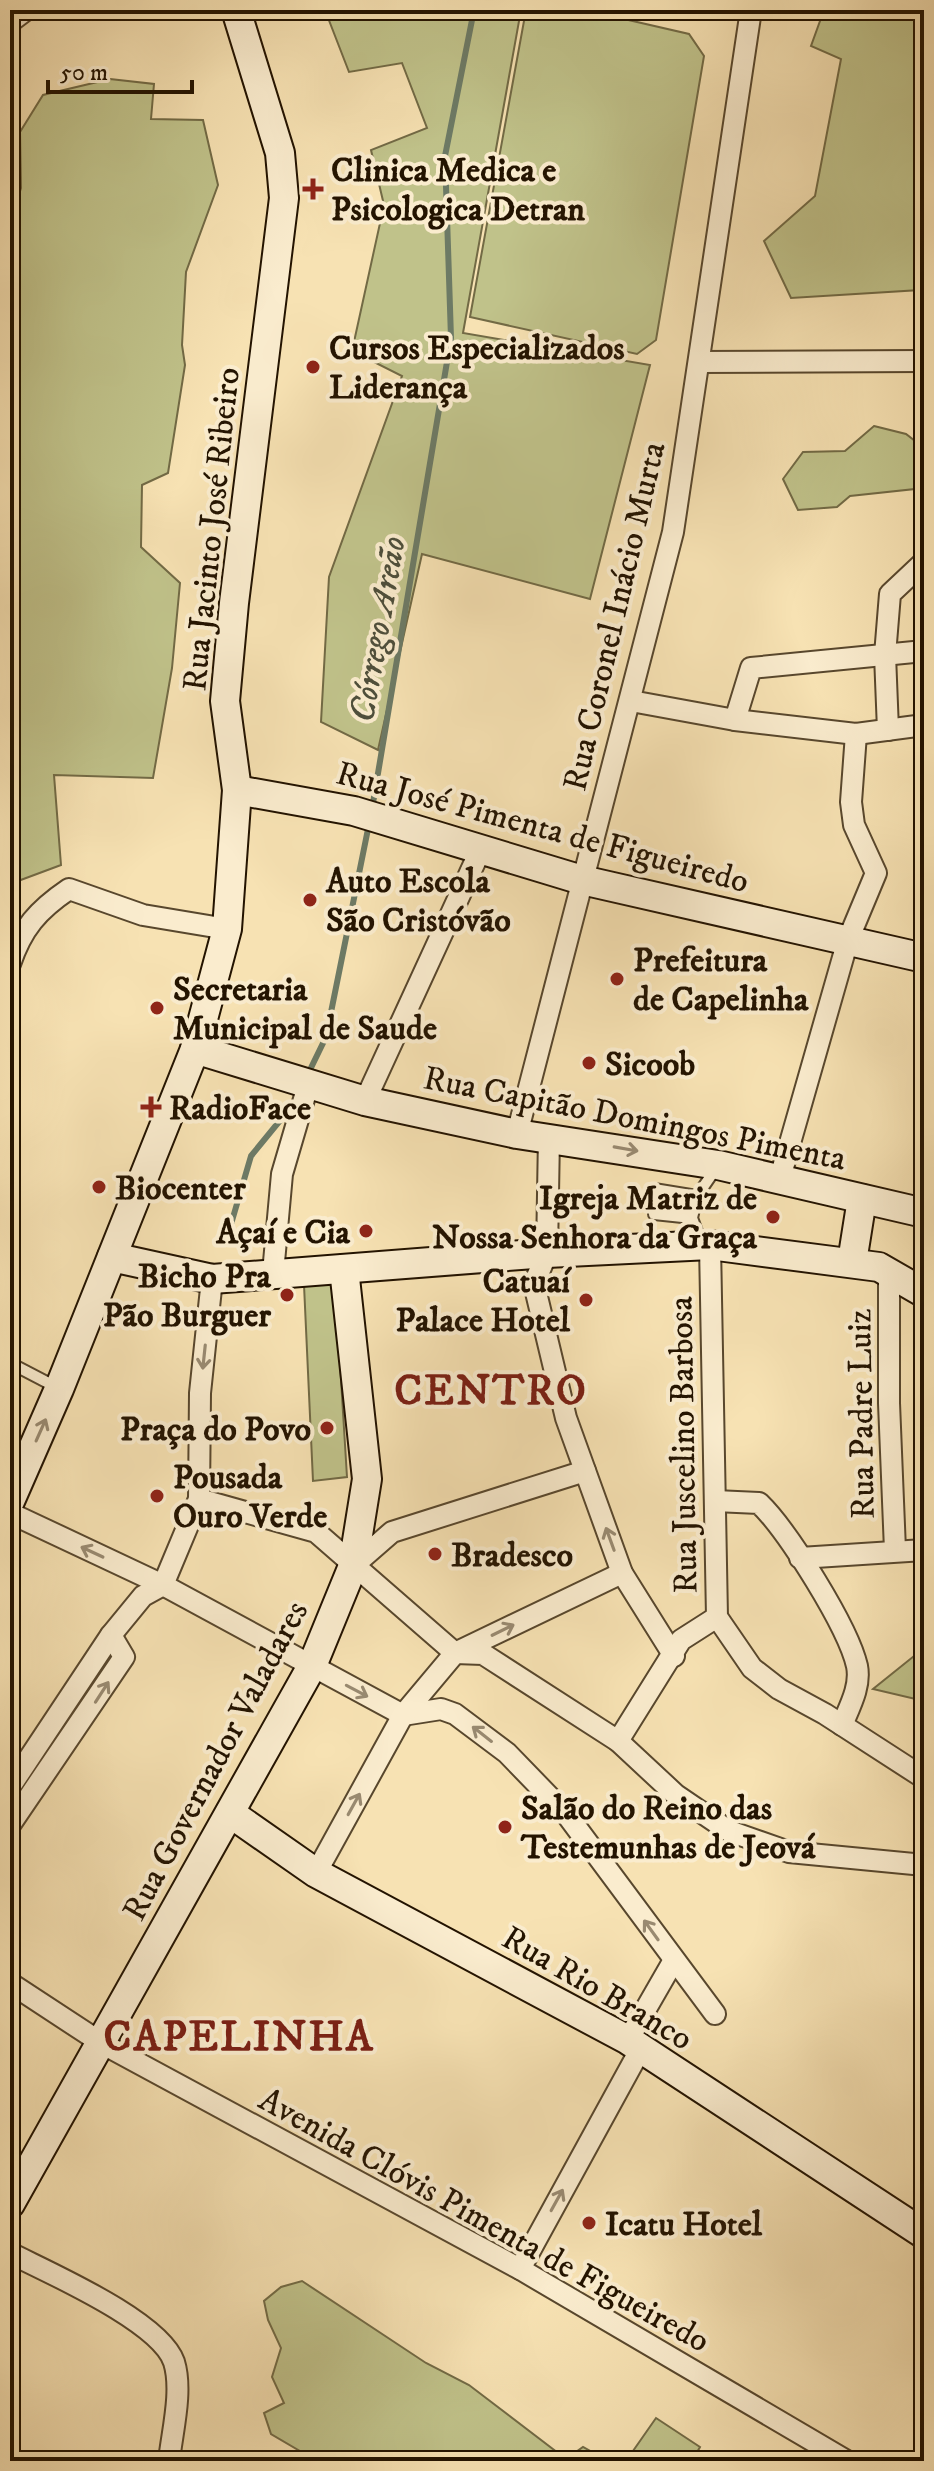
<svg xmlns="http://www.w3.org/2000/svg" width="934" height="2471" viewBox="0 0 934 2471" font-family="'IM FELL DW Pica',serif">
	<style>
		.green { fill: #c0c28a; stroke: #726a45; stroke-width: 2 }
		.lines { fill: none; stroke-linecap: round; stroke-linejoin: round }
		.stream { stroke: #6d7a65; stroke-width: 6 }
		.lane-casing { stroke: #58472d; stroke-width: 14 }
		.street-casing { stroke: #58472d; stroke-width: 24 }
		.secondary-casing { stroke: #231300; stroke-width: 32 }
		.lane { stroke: #faecce; stroke-width: 10 }
		.street { stroke: #faecce; stroke-width: 20 }
		.secondary { stroke: #faecce; stroke-width: 28 }
		.oneway { stroke: #998a71 }
		.poi-dot { fill: #8f2418; stroke: #faecce; stroke-width: 3 }
		.labels { text-anchor: middle; stroke-width: 8; stroke-linejoin: round; paint-order: stroke }
		.poi-label { font-size: 34px; font-weight: bold; fill: #231300; stroke: #faecce; text-anchor: start }
		.street-label { font-size: 34px; fill: #231300; stroke: #faecce }
		.water-label { font-size: 36px; font-style: italic; fill: #4e4f3b; stroke: #faecce }
		.district-label { font-size: 42px; font-weight: bold; letter-spacing: 2px; fill: #7a1f14; stroke: #faecce }
	</style>
	<rect width="100%" height="100%" fill="#f7e2b3"/>
	<filter id="stains"><feTurbulence type="fractalNoise" baseFrequency=".0025" numOctaves="4"/><feColorMatrix values="0 0 0 0 .2 0 0 0 0 .09 0 0 0 0 .02 0 0 0 .5 -.17"/></filter>
	<radialGradient id="worn" r=".72"><stop offset=".6" stop-color="#630" stop-opacity="0"/><stop offset="1" stop-color="#630" stop-opacity=".3"/></radialGradient>
	<g class="green">
		<polygon points="325,10 521,10 463,333 650,365 590,599 422,554 378,750 321,722 329,577 402,376 352,351 384,205 371,150 427,128 402,63 349,72"/>
		<polygon points="526,10 585,10 689,34 704,56 656,340 637,354 470,317"/>
		<polygon points="824,10 924,10 924,240 918,241 920,290 791,298 764,241 815,196 841,59 811,46"/>
		<polygon points="110,79 154,84 151,119 203,120 218,185 186,272 182,345 185,365 168,473 142,485 141,547 180,583 172,668 153,778 54,775 61,865 10,884 10,223 21,188 20,132 43,95"/>
		<polygon points="874,426 906,434 924,448 924,488 850,496 837,507 798,510 783,479 803,452 845,451"/>
		<polygon points="335,1282 347,1477 313,1481 304,1285"/>
		<polygon points="924,1648 924,1701 873,1689"/>
		<polygon points="302,2281 426,2363 469,2385 566,2459 583,2447 608,2461 317,2461 271,2434 264,2413 284,2403 272,2377 281,2348 268,2320 264,2301 281,2287"/>
		<polygon points="656,2418 700,2447 692,2461 626,2461"/>
	</g>
	<g class="lines">
		<g class="stream">
			<polyline points="372,809 451,338 445,156 474,10"/>
			<polyline points="307,1076 326,1037 369,824"/>
			<polyline points="229,1231 251,1156 296,1101"/>
		</g>
		<g class="lane-casing">
			<g id="lane">
				<polyline points="692,1218 654,1214 654,1189 697,1196"/>
				<polyline points="701,1242 692,1218 697,1196 717,1167"/>
				<polyline points="10,1363 58,1388"/>
			</g>
		</g>
		<g class="street-casing">
			<g id="street">
				<polyline points="10,22 26,10"/>
				<polyline points="699,362 924,361"/>
				<polyline points="631,701 735,720 856,734 924,725"/>
				<polyline points="735,720 751,668 924,651"/>
				<polyline points="888,730 885,655 890,594 924,562"/>
				<path d="M 10,964 C 22,928 38,910 69,889 L 143,915 L 227,929"/>
				<polyline points="365,1101 480,851"/>
				<polyline points="517,1134 673,532 751,10"/>
				<polyline points="549,1136 547,1253 534,1284 566,1418 622,1573 674,1656"/>
				<polyline points="780,1178 848,940 876,873 854,825 851,802 856,734"/>
				<polyline points="710,1245 717,1617 752,1668 779,1689 825,1714 924,1778"/>
				<polyline points="273,1273 282,1174 309,1082"/>
				<polyline points="889,1276 889,1403 895,1550"/>
				<polyline points="199,1499 316,1532 455,1653 483,1654 618,1741 676,1795 729,1831 789,1852 924,1865"/>
				<path d="M 715,1501 L 759,1503 C 788,1531 848,1627 857,1666 C 861,1686 850,1706 842,1725"/>
				<polyline points="10,1513 163,1585 403,1715 441,1709 455,1714 507,1753 567,1815 715,2014"/>
				<polyline points="800,1558 924,1550"/>
				<polyline points="353,1566 392,1532 585,1471"/>
				<polyline points="618,1741 681,1640 717,1617"/>
				<polyline points="10,1787 111,1635 143,1596 163,1585 199,1499 200,1393 212,1279"/>
				<polyline points="10,1825 124,1657 111,1635"/>
				<polyline points="316,1873 403,1715 455,1653 622,1573"/>
				<polyline points="10,1983 103,2044 520,2269 847,2461"/>
				<polyline points="628,2040 674,1960"/>
				<path d="M 10,2253 C 49,2273 160,2321 174,2362 C 183,2391 172,2432 169,2461"/>
				<polyline points="520,2269 640,2050"/>
			</g>
		</g>
		<g class="secondary-casing">
			<g id="secondary">
				<polyline points="237,790 354,811 582,880 924,958"/>
				<polyline points="195,1049 365,1101 517,1134 718,1165 924,1213"/>
				<polyline points="112,1257 212,1279 547,1253 710,1245 879,1267 924,1293"/>
				<polyline points="852,1262 862,1199"/>
				<polyline points="10,1501 59,1389 195,1049 227,929 237,790 225,701 234,603 284,198 280,153 236,10"/>
				<polyline points="230,1813 316,1873 628,2040 924,2234"/>
				<polyline points="10,2204 312,1666 353,1566 367,1479 344,1269"/>
			</g>
		</g>
		<use href="#lane" class="lane"/>
		<use href="#street" class="street"/>
		<use href="#secondary" class="secondary"/>
	</g>
	<defs><path id="oneway-shaft" d="M-6 0H5M1.5-3L5.5 0L1.5 3" fill="none" stroke-width="1.6" stroke-linecap="round" stroke-linejoin="round" transform="scale(2)"/></defs>
	<g class="oneway">
		<use href="#oneway-shaft" transform="translate(626 1149) rotate(10)"/>
		<use href="#oneway-shaft" transform="translate(204 1357) rotate(96)"/>
		<use href="#oneway-shaft" transform="translate(41 1430) rotate(-66)"/>
		<use href="#oneway-shaft" transform="translate(610 1539) rotate(-110)"/>
		<use href="#oneway-shaft" transform="translate(92 1552) rotate(-155)"/>
		<use href="#oneway-shaft" transform="translate(503 1630) rotate(-26)"/>
		<use href="#oneway-shaft" transform="translate(357 1691) rotate(28)"/>
		<use href="#oneway-shaft" transform="translate(102 1692) rotate(-57)"/>
		<use href="#oneway-shaft" transform="translate(482 1734) rotate(-142)"/>
		<use href="#oneway-shaft" transform="translate(354 1804) rotate(-61)"/>
		<use href="#oneway-shaft" transform="translate(651 1930) rotate(-126)"/>
		<use href="#oneway-shaft" transform="translate(557 2200) rotate(-61)"/>
	</g>
	<g class="poi-dot">
		<path d="M309 177h8v8h8v8h-8v8h-8v-8h-8v-8h8z"/>
		<circle cx="313" cy="367" r="8"/>
		<circle cx="310" cy="900" r="8"/>
		<circle cx="617" cy="979" r="8"/>
		<circle cx="157" cy="1008" r="8"/>
		<circle cx="589" cy="1063" r="8"/>
		<path d="M147 1095h8v8h8v8h-8v8h-8v-8h-8v-8h8z"/>
		<circle cx="99" cy="1187" r="8"/>
		<circle cx="773" cy="1217" r="8"/>
		<circle cx="366" cy="1231" r="8"/>
		<circle cx="287" cy="1295" r="8"/>
		<circle cx="586" cy="1300" r="8"/>
		<circle cx="327" cy="1428" r="8"/>
		<circle cx="157" cy="1496" r="8"/>
		<circle cx="435" cy="1554" r="8"/>
		<circle cx="505" cy="1827" r="8"/>
		<circle cx="589" cy="2223" r="8"/>
	</g>
	<g class="labels">
		<g class="poi-label">
			<text x="331" y="181">Clinica Medica e<tspan x="331" dy="39">Psicologica Detran</tspan></text>
			<text x="329" y="359">Cursos Especializados<tspan x="329" dy="39">Liderança</tspan></text>
			<text x="326" y="892">Auto Escola<tspan x="326" dy="39">São Cristóvão</tspan></text>
			<text x="633" y="971">Prefeitura<tspan x="633" dy="39">de Capelinha</tspan></text>
			<text x="173" y="1000">Secretaria<tspan x="173" dy="39">Municipal de Saude</tspan></text>
			<text x="605" y="1075">Sicoob</text>
			<text x="169" y="1119">RadioFace</text>
			<text x="115" y="1199">Biocenter</text>
			<text x="757" y="1209" text-anchor="end">Igreja Matriz de<tspan x="757" dy="39">Nossa Senhora da Graça</tspan></text>
			<text x="350" y="1243" text-anchor="end">Açaí e Cia</text>
			<text x="271" y="1287" text-anchor="end">Bicho Pra<tspan x="271" dy="39">Pão Burguer</tspan></text>
			<text x="570" y="1292" text-anchor="end">Catuaí<tspan x="570" dy="39">Palace Hotel</tspan></text>
			<text x="311" y="1440" text-anchor="end">Praça do Povo</text>
			<text x="173" y="1488">Pousada<tspan x="173" dy="39">Ouro Verde</tspan></text>
			<text x="451" y="1566">Bradesco</text>
			<text x="521" y="1819">Salão do Reino das<tspan x="521" dy="39">Testemunhas de Jeová</tspan></text>
			<text x="605" y="2235">Icatu Hotel</text>
		</g>
		<g class="street-label">
			<text transform="translate(210 529) rotate(-84)" y="12">Rua Jacinto José Ribeiro</text>
			<text transform="translate(613 616) rotate(-77)" y="12">Rua Coronel Inácio Murta</text>
			<text transform="translate(543 826) rotate(15)" y="12">Rua José Pimenta de Figueiredo</text>
			<text transform="translate(635 1117) rotate(11)" y="12">Rua Capitão Domingos Pimenta</text>
			<text transform="translate(860 1414) rotate(-91)" y="12">Rua Padre Luiz</text>
			<text transform="translate(682 1445) rotate(-91)" y="12">Rua Juscelino Barbosa</text>
			<text transform="translate(214 1760) rotate(-62)" y="12">Rua Governador Valadares</text>
			<text transform="translate(598 1987) rotate(30)" y="12">Rua Rio Branco</text>
			<text transform="translate(485 2219) rotate(29)" y="12">Avenida Clóvis Pimenta de Figueiredo</text>
		</g>
		<g class="water-label">
			<text transform="translate(376 629) rotate(-80)" y="13">Córrego Areão</text>
		</g>
		<g class="district-label">
			<text x="491" y="1404">CENTRO</text>
			<text x="239" y="2050">CAPELINHA</text>
		</g>
	</g>
	<rect width="934" height="2471" fill="none" stroke="#f7e2b3" stroke-width="40"/>
	<rect x="12" y="12" width="910" height="2447" fill="none" stroke="#231300" stroke-width="4"/>
	<rect x="20" y="20" width="894" height="2431" fill="none" stroke="#231300" stroke-width="2"/>
	<path d="M48 80v12h144v-12" fill="none" stroke="#231300" stroke-width="4"/>
	<text x="60" y="80" font-size="24" fill="#231300" stroke="#faecce" stroke-width="6" paint-order="stroke">50 m</text>
	<rect width="100%" height="100%" filter="url(#stains)"/>
	<rect width="100%" height="100%" fill="url(#worn)"/>
</svg>
